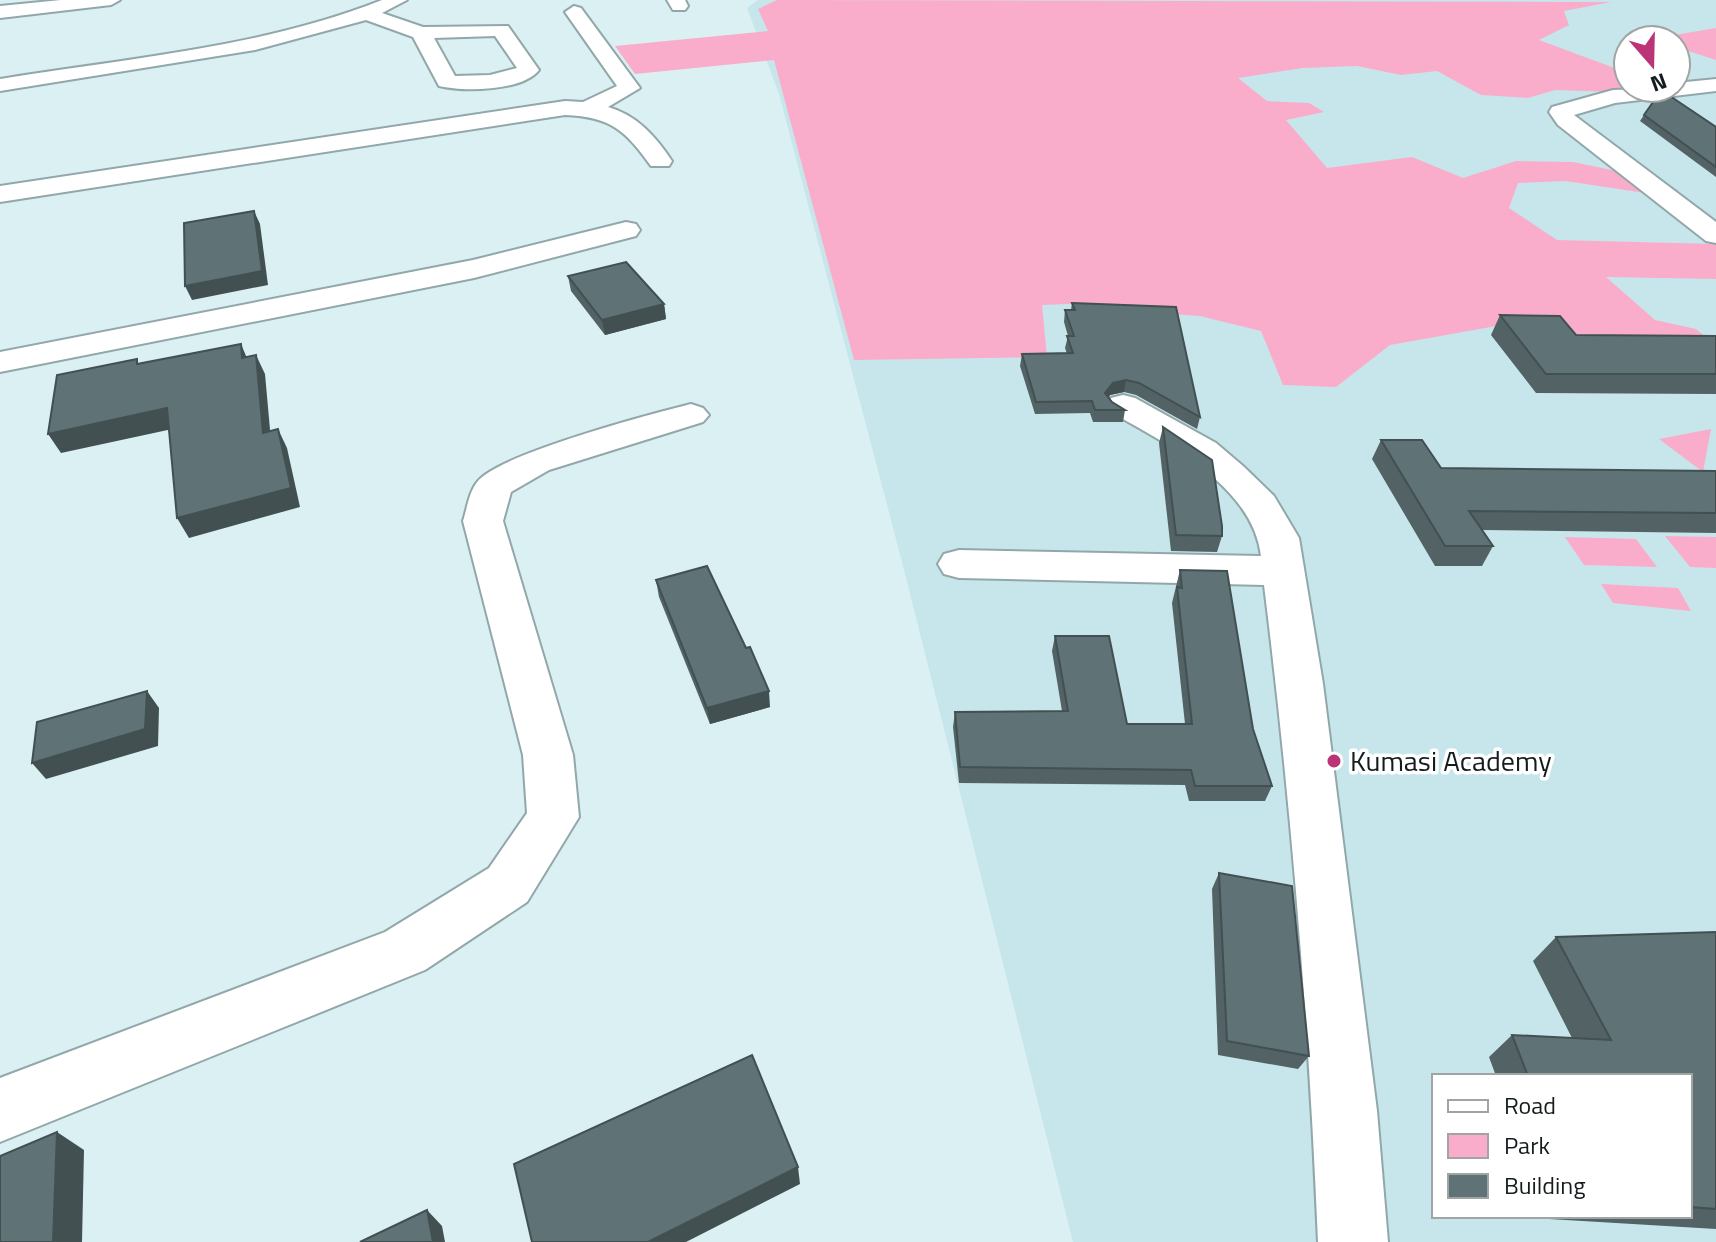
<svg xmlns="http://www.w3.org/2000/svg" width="1716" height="1242" viewBox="0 0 1716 1242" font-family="'Titillium Web',sans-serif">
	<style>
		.built { fill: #c7e6eb; fill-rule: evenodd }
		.green { fill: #f9adca }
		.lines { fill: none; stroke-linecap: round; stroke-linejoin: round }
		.minor-casing { stroke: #92a7aa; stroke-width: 4 }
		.minor { fill: #fff; fill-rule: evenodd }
		.wall { fill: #526265 }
		.shaded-wall { fill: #425052 }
		.building { fill: #5f7275; stroke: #425052; stroke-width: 2 }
		.poi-dot { fill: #ba3477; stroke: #fff; stroke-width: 3 }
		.labels { text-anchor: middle; stroke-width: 7; stroke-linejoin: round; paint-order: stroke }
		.poi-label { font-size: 28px; fill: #141c1d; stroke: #fff; text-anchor: start }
	</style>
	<rect width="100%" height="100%" fill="#daf0f3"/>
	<path class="built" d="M 758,0 L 1716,0 L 1716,1242 L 1073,1242 L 901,558 L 779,94 L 747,8 ZM 1628,40 L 1676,40 L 1676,88 L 1628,88 ZM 1434,1076 L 1690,1076 L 1690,1216 L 1434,1216 Z"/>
	<g class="green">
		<polygon points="777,0 1611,2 1564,11 1569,25 1539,40 1628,73 1628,88 1643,88 1616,92 1555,90 1528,98 1481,95 1437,71 1401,75 1357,66 1303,68 1238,78 1267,101 1309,103 1324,112 1286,120 1327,168 1412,157 1463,178 1516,161 1573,162 1660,180 1679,191 1652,194 1565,181 1518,183 1509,208 1557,240 1716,244 1716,279 1606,277 1655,320 1696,329 1712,342 1582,348 1502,325 1390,345 1336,387 1283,385 1261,331 1200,316 1122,311 1097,303 1042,305 1047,357 854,360 774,60 635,74 615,46 768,31 758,9"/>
		<polygon points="1716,28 1716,60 1676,47 1676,40 1651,39"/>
		<polygon points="1711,429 1703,472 1659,439"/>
		<polygon points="1665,536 1716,537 1716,568 1690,567"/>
		<polygon points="1565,537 1636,539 1657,567 1584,565"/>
		<polygon points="1601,584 1678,588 1691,611 1613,603"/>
	</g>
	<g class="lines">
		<g class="minor-casing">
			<g id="minor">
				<polygon points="61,0 120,0 111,5 0,18 0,6"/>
				<path d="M 382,0 L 407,0 L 382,13 L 423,27 L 508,26 L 539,70 C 523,91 464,92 439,86 L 413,37 L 366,20 L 255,50 L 0,91 L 0,79 C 128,58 261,48 382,0 ZM 495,36 L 517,68 L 490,75 L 455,76 L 434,38 Z"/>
				<polygon points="667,0 685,0 688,6 685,10 673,10"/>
				<path d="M 574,6 L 581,8 L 640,88 L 608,107 C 637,115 656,137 672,161 L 669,166 L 651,166 C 625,130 611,117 565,115 L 0,202 L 0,186 L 565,101 L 583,102 L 617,86 L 565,12 Z"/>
				<polygon points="1716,79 1716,91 1615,103 1574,115 1716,222 1716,243 1706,241 1558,125 1549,112 1552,107 1613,90 1676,88 1676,83"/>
				<polygon points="626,222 636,224 640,230 636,236 474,278 0,372 0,352 473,260"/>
				<path d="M 1123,395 L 1135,398 L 1216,443 L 1243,466 L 1274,496 L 1299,538 L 1323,684 L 1377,1111 L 1388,1242 L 1318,1242 C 1309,1023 1291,802 1264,585 L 959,578 L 944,574 L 938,564 L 944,554 L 959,550 L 1261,556 C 1252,484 1167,445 1111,412 L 1106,405 L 1111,398 Z"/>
				<path d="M 691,404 L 703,408 L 709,415 L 703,422 L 549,470 L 511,492 L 503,521 L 573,755 L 579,817 L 527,902 L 425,970 L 0,1142 L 0,1078 L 385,932 L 489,868 L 527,813 L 523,755 L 463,521 C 467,509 469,491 478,481 C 500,454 651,414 691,404 Z"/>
			</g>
		</g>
		<use href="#minor" class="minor"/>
	</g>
	<g class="wall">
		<polygon points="1644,115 1716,127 1716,177 1640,121"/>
		<polygon points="568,276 664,304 666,319 605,335 571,291"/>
		<polygon points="1072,303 1200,417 1197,429 1136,395 1124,392 1110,395 1109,397 1112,402 1125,410 1123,422 1093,422 1090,413 1035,414 1020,366 1022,354 1067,354 1065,348 1068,336 1064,322 1065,310 1071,310"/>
		<polygon points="1500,315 1576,335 1716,336 1716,394 1536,393 1491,335"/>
		<polygon points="1163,427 1222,536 1217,552 1171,551 1159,443"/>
		<polygon points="1381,440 1441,468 1716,471 1716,533 1482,530 1493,546 1482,566 1435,566 1372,459"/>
		<polygon points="1180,570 1253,729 1272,786 1265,801 1189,801 1185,785 959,783 953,727 955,712 1062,711 1052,651 1055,636 1127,724 1185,724 1172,603"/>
		<polygon points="656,580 770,707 710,724 659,597"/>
		<polygon points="1219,873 1309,1056 1298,1069 1218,1055 1212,889"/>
		<polygon points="1716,932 1716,1229 1497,1216 1690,1216 1690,1076 1496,1076 1489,1057 1512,1035 1572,1038 1533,961 1556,937"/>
	</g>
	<g class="shaded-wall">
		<polygon points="254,211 260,224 268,285 192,300 185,286"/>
		<polygon points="664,304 666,319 605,335 602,320"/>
		<polygon points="241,344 249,363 242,358"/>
		<polygon points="256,355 265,374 272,452 263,433"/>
		<polygon points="1126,380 1124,392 1110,395 1103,405 1105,393 1113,383"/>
		<polygon points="167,408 177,428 61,453 48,434"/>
		<polygon points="278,429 287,448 300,507 189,538 177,518"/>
		<polygon points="147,691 159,708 158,746 46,779 32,763"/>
		<polygon points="769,691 770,707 710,724 707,708"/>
		<polygon points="57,1132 84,1150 82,1242 53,1242"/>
		<polygon points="798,1167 800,1184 686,1242 648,1242"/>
		<polygon points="427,1210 442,1226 445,1242 433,1242"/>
	</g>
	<g class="building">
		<polygon points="1667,94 1716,127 1716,167 1644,115 1658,95"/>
		<polygon points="254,211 262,271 185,286 184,223"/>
		<polygon points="626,262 664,304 602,320 568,276"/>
		<polygon points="1072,303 1176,307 1200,417 1139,383 1126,380 1113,383 1105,393 1112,402 1125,410 1095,410 1092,401 1036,402 1022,354 1073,353 1067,336 1074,336 1065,310 1075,310"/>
		<polygon points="1500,315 1560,316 1576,335 1716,336 1716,374 1546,374"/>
		<polygon points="241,344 242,358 256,355 263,433 278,429 291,488 177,518 167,408 48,434 57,375 137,359 137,364"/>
		<polygon points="1163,427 1212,460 1222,526 1222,536 1176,535"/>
		<polygon points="1381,440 1422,440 1441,468 1716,471 1716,513 1469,511 1493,546 1445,546"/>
		<polygon points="707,566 746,648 750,647 769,691 707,708 656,580"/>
		<polygon points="1180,570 1227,571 1253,729 1272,786 1195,786 1191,770 960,767 955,712 1068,711 1055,636 1109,636 1127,724 1192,724 1177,587 1182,588"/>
		<polygon points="147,691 145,729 32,763 37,722"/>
		<polygon points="1219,873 1292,886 1309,1056 1227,1041"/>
		<polygon points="1716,932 1716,1209 1690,1207 1690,1076 1528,1076 1512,1035 1611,1040 1556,937"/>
		<polygon points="752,1055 798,1167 648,1242 532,1242 514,1164"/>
		<polygon points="57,1132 53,1242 0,1242 0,1156"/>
		<polygon points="427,1210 433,1242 360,1242"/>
	</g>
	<circle class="poi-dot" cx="1334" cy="761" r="8"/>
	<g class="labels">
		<g class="poi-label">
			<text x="1350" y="771">Kumasi Academy</text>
		</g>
	</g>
	<rect x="1432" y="1074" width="260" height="144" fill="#ffffff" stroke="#a1a4a5" stroke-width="2"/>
	<rect x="1448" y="1100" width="40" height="12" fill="#ffffff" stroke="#a1a4a5" stroke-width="2"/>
	<text x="1504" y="1114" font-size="24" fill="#141c1d">Road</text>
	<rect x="1448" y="1134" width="40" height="24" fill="#f9adca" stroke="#a1a4a5" stroke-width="2"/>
	<text x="1504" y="1154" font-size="24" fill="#141c1d">Park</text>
	<rect x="1448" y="1174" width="40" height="24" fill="#5f7275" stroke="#a1a4a5" stroke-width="2"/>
	<text x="1504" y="1194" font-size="24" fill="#141c1d">Building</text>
	<g transform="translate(1652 64) rotate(160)"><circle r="38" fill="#ffffff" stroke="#a1a4a5" stroke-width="2"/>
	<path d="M0-6L14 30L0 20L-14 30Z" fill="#ba3477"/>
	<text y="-12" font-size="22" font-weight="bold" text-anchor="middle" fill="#141c1d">N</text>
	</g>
</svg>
